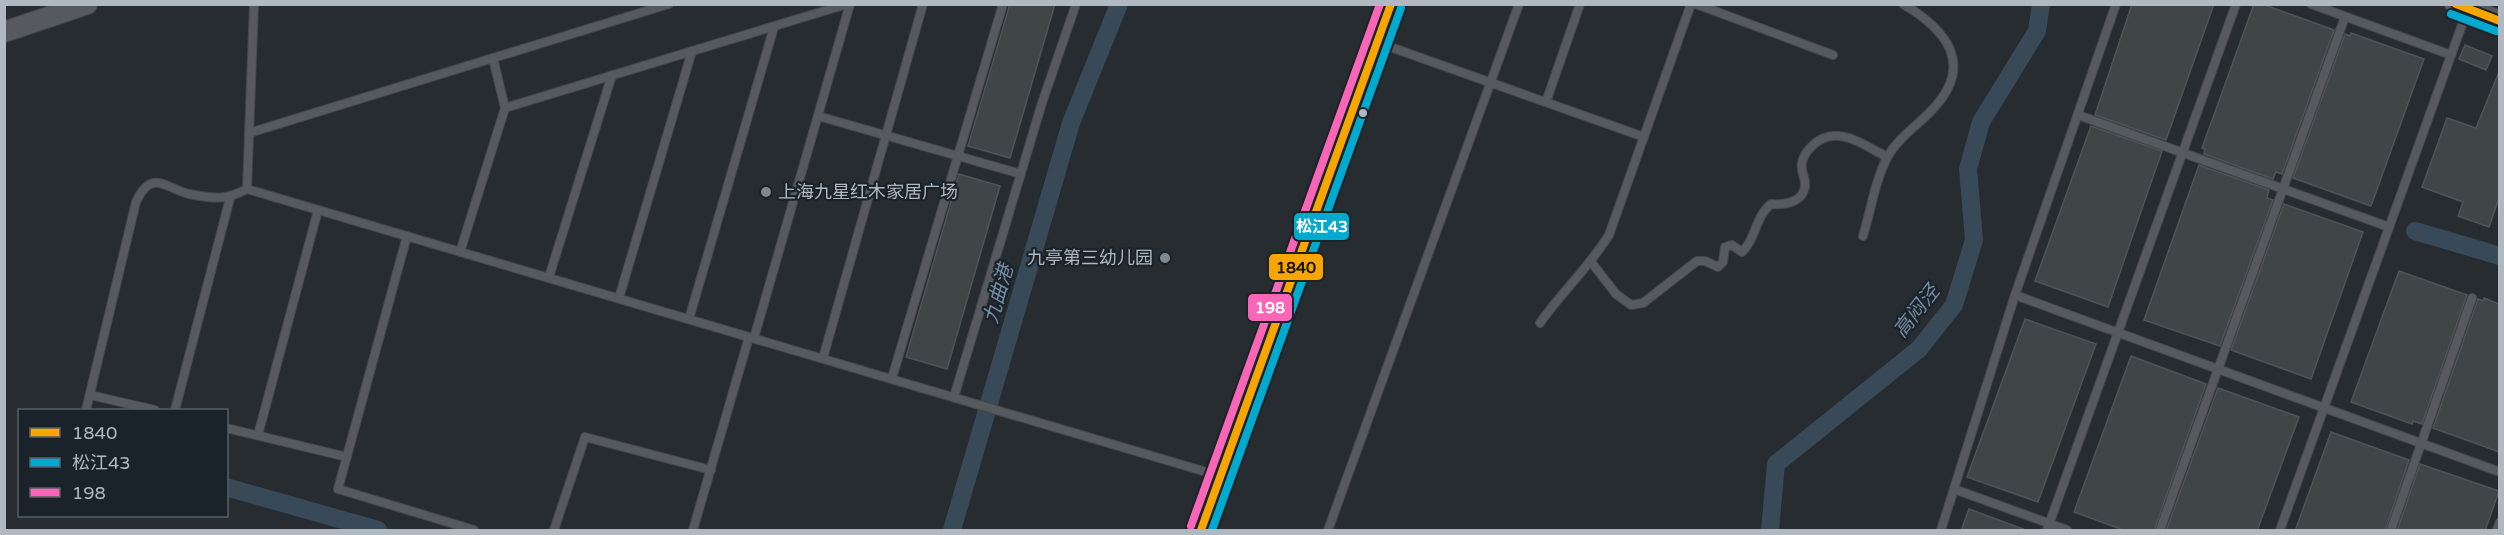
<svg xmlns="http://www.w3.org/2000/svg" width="2504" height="535" viewBox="0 0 2504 535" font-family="'Varela Round','Noto Sans SC',sans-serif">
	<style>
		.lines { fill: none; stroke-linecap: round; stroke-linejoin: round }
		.canal { stroke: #384958; stroke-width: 18 }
		.building { fill: #404548; stroke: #4e5458; stroke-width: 1.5 }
		.service-casing { stroke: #44484b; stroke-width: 10 }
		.tertiary-casing { stroke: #44484b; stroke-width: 22 }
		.service { stroke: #565a5f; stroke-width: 8 }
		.tertiary { stroke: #565a5f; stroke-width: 20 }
		.bus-1-casing { stroke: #1b232a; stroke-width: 12 }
		.bus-2-casing { stroke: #1b232a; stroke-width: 12 }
		.bus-3-casing { stroke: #1b232a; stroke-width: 12 }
		.bus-1 { stroke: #f7a600; stroke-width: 8 }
		.bus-2 { stroke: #00a9ce; stroke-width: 8 }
		.bus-3 { stroke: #fa66b7; stroke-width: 8 }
		.bus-dot { fill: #b0b9c2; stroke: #1b232a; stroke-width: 2 }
		.poi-dot { fill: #80888f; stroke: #1b232a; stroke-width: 2 }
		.labels { text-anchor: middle; stroke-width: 4.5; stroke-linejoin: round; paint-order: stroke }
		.poi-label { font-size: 18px; fill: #b0b9c2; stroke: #1b232a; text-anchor: start }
		.water-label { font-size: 20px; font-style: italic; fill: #748da2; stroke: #1b232a }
		.line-badge { stroke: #1b232a; stroke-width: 2 }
		.badge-label { font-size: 16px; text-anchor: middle; font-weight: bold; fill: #fff }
		.pale-badge-label { font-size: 16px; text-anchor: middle; font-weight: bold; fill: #111 }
	</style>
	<rect width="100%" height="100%" fill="#272c30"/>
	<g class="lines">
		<g class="canal">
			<polyline points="2415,231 2500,256"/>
			<polyline points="226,487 378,530"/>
			<polyline points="952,530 1071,123 1119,4"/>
			<polyline points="1770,530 1776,464 1919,349 1954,305 1974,240 1968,169 1981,122 2037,31 2041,4"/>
		</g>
	</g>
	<g class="building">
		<polygon points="1010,4 1055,4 1010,158 968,146"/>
		<polygon points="2132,4 2214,4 2166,140 2095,115"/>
		<polygon points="2254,4 2262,4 2334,30 2282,174 2276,172 2273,179 2204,154 2205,149 2202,148"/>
		<polygon points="2351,33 2424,59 2371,206 2293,178 2345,34 2350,36"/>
		<polygon points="2465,45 2492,56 2486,70 2459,59"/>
		<polygon points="2499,72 2499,198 2489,227 2458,216 2463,202 2422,187 2447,118 2476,128"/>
		<polygon points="2091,126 2162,151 2108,307 2035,281"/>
		<polygon points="2199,165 2269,190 2267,198 2273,200 2220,346 2144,320"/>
		<polygon points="959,174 1000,186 947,369 906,357"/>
		<polygon points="2284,204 2363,232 2311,379 2231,350"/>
		<polygon points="2399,271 2467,295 2422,424 2413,421 2412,424 2351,402"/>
		<polygon points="2484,298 2499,304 2499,452 2433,428 2478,299 2483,301"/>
		<polygon points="2025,319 2096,344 2038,502 1967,477"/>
		<polygon points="2131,356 2206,384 2154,531 2126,531 2074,512"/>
		<polygon points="2218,388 2299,417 2257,531 2166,531"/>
		<polygon points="2331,432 2409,460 2385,531 2295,531"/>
		<polygon points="2420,464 2499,491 2485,531 2397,531"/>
		<polygon points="1969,509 2023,529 2022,531 1961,531"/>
	</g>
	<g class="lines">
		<g class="service-casing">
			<g id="service">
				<polyline points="1696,4 1833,55"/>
				<polyline points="2311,4 2451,55"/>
				<polyline points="1379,43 1644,137"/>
				<polyline points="1546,102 1580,4"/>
				<polyline points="505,108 847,4"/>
				<polyline points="2078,115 2389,227"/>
				<polyline points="818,116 1021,174"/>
				<polyline points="249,133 669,4"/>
				<polyline points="247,189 254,4"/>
				<polyline points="407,236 338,489 474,530"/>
				<path d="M 1863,236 C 1871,210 1875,180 1888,156 C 1898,138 1918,125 1932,110 C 1975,65 1947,30 1903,4"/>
				<polyline points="460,252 505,108 493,58"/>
				<path d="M 1592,263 L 1616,294 L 1631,305 L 1643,303 L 1697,261 L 1705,261 L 1718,267 L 1723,262 L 1725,247 L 1732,245 L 1742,252 C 1756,239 1755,217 1771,204 C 1784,205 1803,203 1805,186 C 1806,178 1800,171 1802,163 C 1803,156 1807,151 1811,147 C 1835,122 1864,145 1887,157"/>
				<polyline points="549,277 612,75"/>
				<polyline points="2015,295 2500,472"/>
				<polyline points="619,298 692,51"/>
				<polyline points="689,319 774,27"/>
				<path d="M 1540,323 C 1562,292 1589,267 1609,235 L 1691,4"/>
				<polyline points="754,338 850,4"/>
				<polyline points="823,358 923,4"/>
				<polyline points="892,378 1003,4"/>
				<polyline points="90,395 155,410"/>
				<polyline points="954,397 1042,103 1076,4"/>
				<path d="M 86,410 L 136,202 C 152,168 165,188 189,194 C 213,199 227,200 247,189 L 1220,476"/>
				<polyline points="175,410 230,198"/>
				<polyline points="226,428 347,457"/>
				<polyline points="258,435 318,210"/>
				<polyline points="1954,489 2067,530"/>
				<polyline points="554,530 585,437 711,470"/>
				<polyline points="693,530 749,337"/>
				<polyline points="1328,530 1519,4"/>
				<polyline points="1941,530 2015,295 2116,4"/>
				<polyline points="2047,530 2236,4"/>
				<polyline points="2160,530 2345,17"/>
				<polyline points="2280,530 2467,11"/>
				<polyline points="2391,530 2472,298"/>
				<polyline points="2497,530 2500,522"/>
			</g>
		</g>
		<g class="tertiary-casing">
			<g id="tertiary">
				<polyline points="2455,4 2500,21"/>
				<polyline points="4,32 87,4"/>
				<polyline points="1201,530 1391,4"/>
			</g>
		</g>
		<use href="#service" class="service"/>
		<use href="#tertiary" class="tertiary"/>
		<g class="bus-1-casing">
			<g id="bus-1">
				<polyline points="2456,4 2500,21"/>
				<polyline points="1201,530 1391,4"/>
			</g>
		</g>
		<g class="bus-2-casing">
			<g id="bus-2">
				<polyline points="2451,14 2496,31"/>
				<polyline points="1212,530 1401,8"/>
			</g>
		</g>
		<g class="bus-3-casing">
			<polyline id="bus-3" points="1191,526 1380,4"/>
		</g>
		<use href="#bus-1" class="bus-1"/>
		<use href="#bus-2" class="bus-2"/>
		<use href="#bus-3" class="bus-3"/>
	</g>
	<circle class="bus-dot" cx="1363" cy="113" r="5"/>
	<g class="poi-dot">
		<circle cx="766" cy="192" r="6"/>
		<circle cx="1165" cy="258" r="6"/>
	</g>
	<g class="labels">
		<g class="poi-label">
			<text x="778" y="198">上海九星红木家居广场</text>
			<text x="1153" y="264" text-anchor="end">九亭第三幼儿园</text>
		</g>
		<g class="water-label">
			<text transform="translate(998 294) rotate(-74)" y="7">九曲港</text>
			<text transform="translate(1916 311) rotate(-52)" y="7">高闷泾</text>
		</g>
	</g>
	<g class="line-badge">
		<rect x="1293" y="212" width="57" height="29" rx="6" fill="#00a9ce"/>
		<rect x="1268" y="253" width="56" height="28" rx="6" fill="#f7a600"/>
		<rect x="1247" y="293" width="46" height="29" rx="6" fill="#fa66b7"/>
	</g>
	<g class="badge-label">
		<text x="1322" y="232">松江43</text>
		<text x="1270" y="313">198</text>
	</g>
	<g class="pale-badge-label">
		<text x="1296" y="273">1840</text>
	</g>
	<rect width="2504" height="535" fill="none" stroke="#b0b9c2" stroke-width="12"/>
	<rect x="18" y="409" width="210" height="108" fill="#1b232a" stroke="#575f67" stroke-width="1.5"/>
	<rect x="30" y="428" width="30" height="9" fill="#f7a600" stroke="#575f67" stroke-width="1.5"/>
	<text x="72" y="439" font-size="18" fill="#b0b9c2">1840</text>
	<rect x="30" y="458" width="30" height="9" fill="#00a9ce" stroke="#575f67" stroke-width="1.5"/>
	<text x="72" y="469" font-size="18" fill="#b0b9c2">松江43</text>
	<rect x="30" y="488" width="30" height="9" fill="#fa66b7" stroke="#575f67" stroke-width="1.5"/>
	<text x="72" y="499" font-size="18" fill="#b0b9c2">198</text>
</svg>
